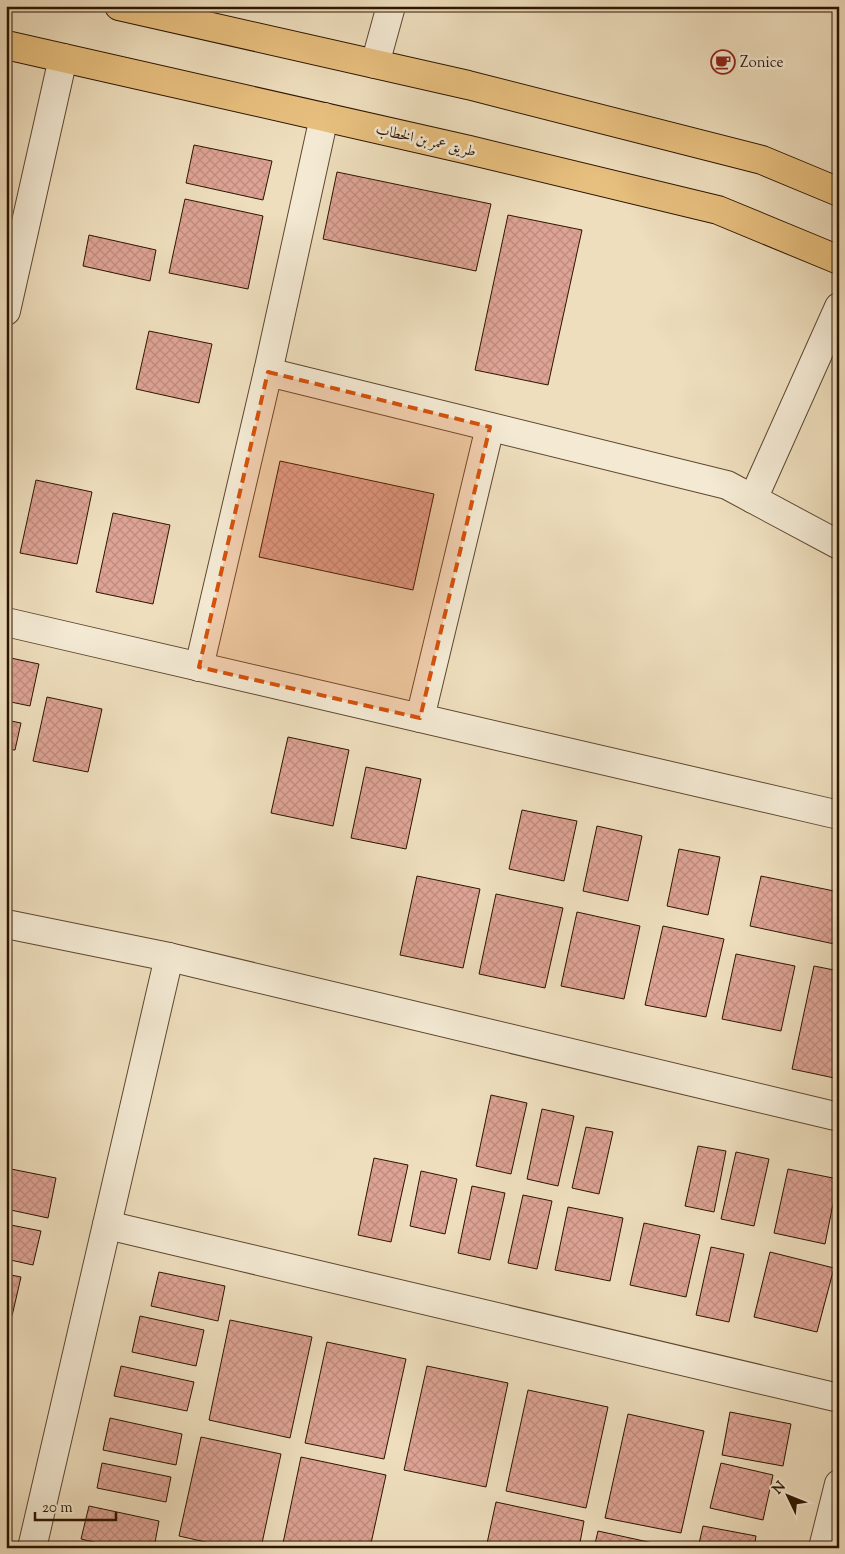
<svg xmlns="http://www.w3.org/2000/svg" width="845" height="1554" viewBox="0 0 845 1554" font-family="'Sorts Mill Goudy',Amiri,serif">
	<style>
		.building { fill: url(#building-cross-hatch); stroke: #2e1500 }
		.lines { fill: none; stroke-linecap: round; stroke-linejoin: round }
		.minor-casing { stroke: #5e472f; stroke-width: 30 }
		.major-casing { stroke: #2e1500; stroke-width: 30 }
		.minor { stroke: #f4ead4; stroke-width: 28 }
		.major { stroke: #e7bf7e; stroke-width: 28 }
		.marked { fill: #d5520b; fill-opacity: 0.2; stroke: #d5520b; stroke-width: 4; stroke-dasharray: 10 6; stroke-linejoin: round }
		.labels { text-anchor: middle; stroke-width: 5; stroke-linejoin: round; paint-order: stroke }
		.poi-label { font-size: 15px; fill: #2e1500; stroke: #f4ead4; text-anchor: start }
		.street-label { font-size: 15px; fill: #2e1500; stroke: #f4ead4 }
	</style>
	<defs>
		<pattern id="building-cross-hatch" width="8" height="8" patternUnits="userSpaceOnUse" patternTransform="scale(1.25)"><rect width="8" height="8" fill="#dda394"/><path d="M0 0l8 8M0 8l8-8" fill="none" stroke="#be8b7e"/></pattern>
	</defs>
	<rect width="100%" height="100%" fill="#eedebd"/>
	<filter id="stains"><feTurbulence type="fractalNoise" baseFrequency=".004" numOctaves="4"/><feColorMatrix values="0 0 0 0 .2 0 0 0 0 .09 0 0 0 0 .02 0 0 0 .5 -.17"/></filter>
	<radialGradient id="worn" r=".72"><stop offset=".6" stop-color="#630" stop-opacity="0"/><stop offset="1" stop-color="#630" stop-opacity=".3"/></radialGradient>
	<g class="building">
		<polygon points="194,145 272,161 263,200 186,183"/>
		<polygon points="337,172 491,204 476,271 323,239"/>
		<polygon points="185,199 263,216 248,289 169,273"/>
		<polygon points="508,215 582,230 548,385 475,370"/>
		<polygon points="89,235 156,250 150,281 83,266"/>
		<polygon points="149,331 212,344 199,403 136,389"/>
		<polygon points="280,461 434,494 413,590 259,557"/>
		<polygon points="36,480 92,492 77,564 20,553"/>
		<polygon points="113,513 170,525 153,604 96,592"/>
		<polygon points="6,657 39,664 30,706 6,701"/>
		<polygon points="47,697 102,709 88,772 33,761"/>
		<polygon points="6,720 21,723 15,750 6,749"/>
		<polygon points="288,737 349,750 333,826 271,813"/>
		<polygon points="366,767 421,779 406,849 351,838"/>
		<polygon points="522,810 577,821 564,881 509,869"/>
		<polygon points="597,826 642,836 628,901 583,891"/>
		<polygon points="679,849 720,857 708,915 667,906"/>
		<polygon points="417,876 480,889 463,968 400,955"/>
		<polygon points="761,876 839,892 839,945 750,926"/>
		<polygon points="496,894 563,908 545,988 479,974"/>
		<polygon points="577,912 640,926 624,999 561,986"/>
		<polygon points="663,926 724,939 706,1017 645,1005"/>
		<polygon points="736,954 795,966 781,1031 722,1019"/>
		<polygon points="814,966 839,971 839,1079 792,1069"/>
		<polygon points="491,1095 527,1103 511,1174 476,1166"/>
		<polygon points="542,1109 574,1116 558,1186 527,1179"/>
		<polygon points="586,1127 613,1132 599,1194 572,1188"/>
		<polygon points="698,1146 726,1151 714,1212 685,1206"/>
		<polygon points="736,1152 769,1159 754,1226 721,1219"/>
		<polygon points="374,1158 408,1165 391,1242 358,1235"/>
		<polygon points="6,1168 56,1178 48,1218 6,1209"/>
		<polygon points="788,1169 838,1179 825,1244 774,1233"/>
		<polygon points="421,1171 457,1179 445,1234 410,1226"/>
		<polygon points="472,1186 505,1193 490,1260 458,1253"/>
		<polygon points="523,1195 552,1201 537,1269 508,1263"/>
		<polygon points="568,1207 623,1218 610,1281 555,1270"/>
		<polygon points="644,1223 700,1235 686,1297 630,1285"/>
		<polygon points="6,1224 41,1231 33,1265 6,1259"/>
		<polygon points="711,1247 744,1254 729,1322 696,1315"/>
		<polygon points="770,1252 834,1268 817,1332 754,1317"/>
		<polygon points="159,1272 225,1286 218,1321 151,1306"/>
		<polygon points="6,1274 21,1277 12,1316 6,1314"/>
		<polygon points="140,1316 204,1330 196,1366 132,1352"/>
		<polygon points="230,1320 312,1337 290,1438 209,1420"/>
		<polygon points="327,1342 406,1359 384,1459 305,1443"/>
		<polygon points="121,1366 194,1382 187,1411 114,1396"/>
		<polygon points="427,1366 508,1383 486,1487 404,1470"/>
		<polygon points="528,1390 608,1407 586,1508 506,1491"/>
		<polygon points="730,1412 791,1424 783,1466 722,1455"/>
		<polygon points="628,1414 704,1431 681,1533 605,1518"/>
		<polygon points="110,1418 182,1434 176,1465 103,1450"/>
		<polygon points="201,1437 281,1454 261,1548 232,1548 179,1536"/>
		<polygon points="301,1457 386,1475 370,1548 282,1548"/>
		<polygon points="102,1463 171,1477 166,1502 97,1488"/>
		<polygon points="721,1463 773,1475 763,1520 710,1508"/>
		<polygon points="496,1502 584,1521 579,1548 486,1548"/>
		<polygon points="89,1506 159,1521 154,1548 120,1548 81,1539"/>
		<polygon points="703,1526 756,1536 754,1548 698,1548"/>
		<polygon points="598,1531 676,1548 594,1548"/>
	</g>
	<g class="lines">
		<g class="minor-casing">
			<g id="minor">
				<polyline points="375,64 391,6"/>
				<polyline points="6,311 63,58"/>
				<polyline points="268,372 727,485 839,545"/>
				<polyline points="753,499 839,307"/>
				<polyline points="6,622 839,815"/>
				<polyline points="199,667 268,372 324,117"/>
				<polyline points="420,718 490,427"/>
				<polyline points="6,924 169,957 839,1117"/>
				<polyline points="107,1225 839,1398"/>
				<polyline points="32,1548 169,957"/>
				<polyline points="823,1548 839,1484"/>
			</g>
		</g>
		<g class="major-casing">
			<g id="major">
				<polyline points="119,6 468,85 762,160 839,192"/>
				<polyline points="6,45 469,150 718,210 839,260"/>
			</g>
		</g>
		<use href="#minor" class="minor"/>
		<use href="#major" class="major"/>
	</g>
	<path class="marked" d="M 268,372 L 490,427 L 420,718 L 199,667 Z"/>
	<defs>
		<g id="cafe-ring" transform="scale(1.25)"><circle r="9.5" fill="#f4ead4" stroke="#8f2418" stroke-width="1.5"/><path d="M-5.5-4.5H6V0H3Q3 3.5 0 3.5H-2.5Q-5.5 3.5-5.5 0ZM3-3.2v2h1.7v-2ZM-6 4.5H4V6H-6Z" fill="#8f2418"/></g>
	</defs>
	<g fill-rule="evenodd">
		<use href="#cafe-ring" x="723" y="62"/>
	</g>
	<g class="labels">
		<g class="poi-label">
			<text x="740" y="67">Zonice</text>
		</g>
		<g class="street-label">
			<text transform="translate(426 140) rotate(13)" y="5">طريق عمر بن الخطاب</text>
		</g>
	</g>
	<rect width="845" height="1554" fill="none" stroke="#eedebd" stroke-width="25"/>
	<rect x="8" y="8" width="830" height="1539" fill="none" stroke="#2e1500" stroke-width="2.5"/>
	<rect x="12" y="12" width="820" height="1529" fill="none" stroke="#2e1500"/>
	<g transform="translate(788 1496) rotate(313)" stroke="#f4ead4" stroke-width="4" paint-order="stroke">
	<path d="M0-4L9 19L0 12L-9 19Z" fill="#2e1500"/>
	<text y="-8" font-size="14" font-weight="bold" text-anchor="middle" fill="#2e1500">N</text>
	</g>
	<path d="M35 1512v8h81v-8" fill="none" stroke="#2e1500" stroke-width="2.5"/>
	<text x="42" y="1512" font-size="15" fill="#2e1500" stroke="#f4ead4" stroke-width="4" paint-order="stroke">20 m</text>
	<rect width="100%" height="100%" filter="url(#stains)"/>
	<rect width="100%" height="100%" fill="url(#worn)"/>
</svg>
